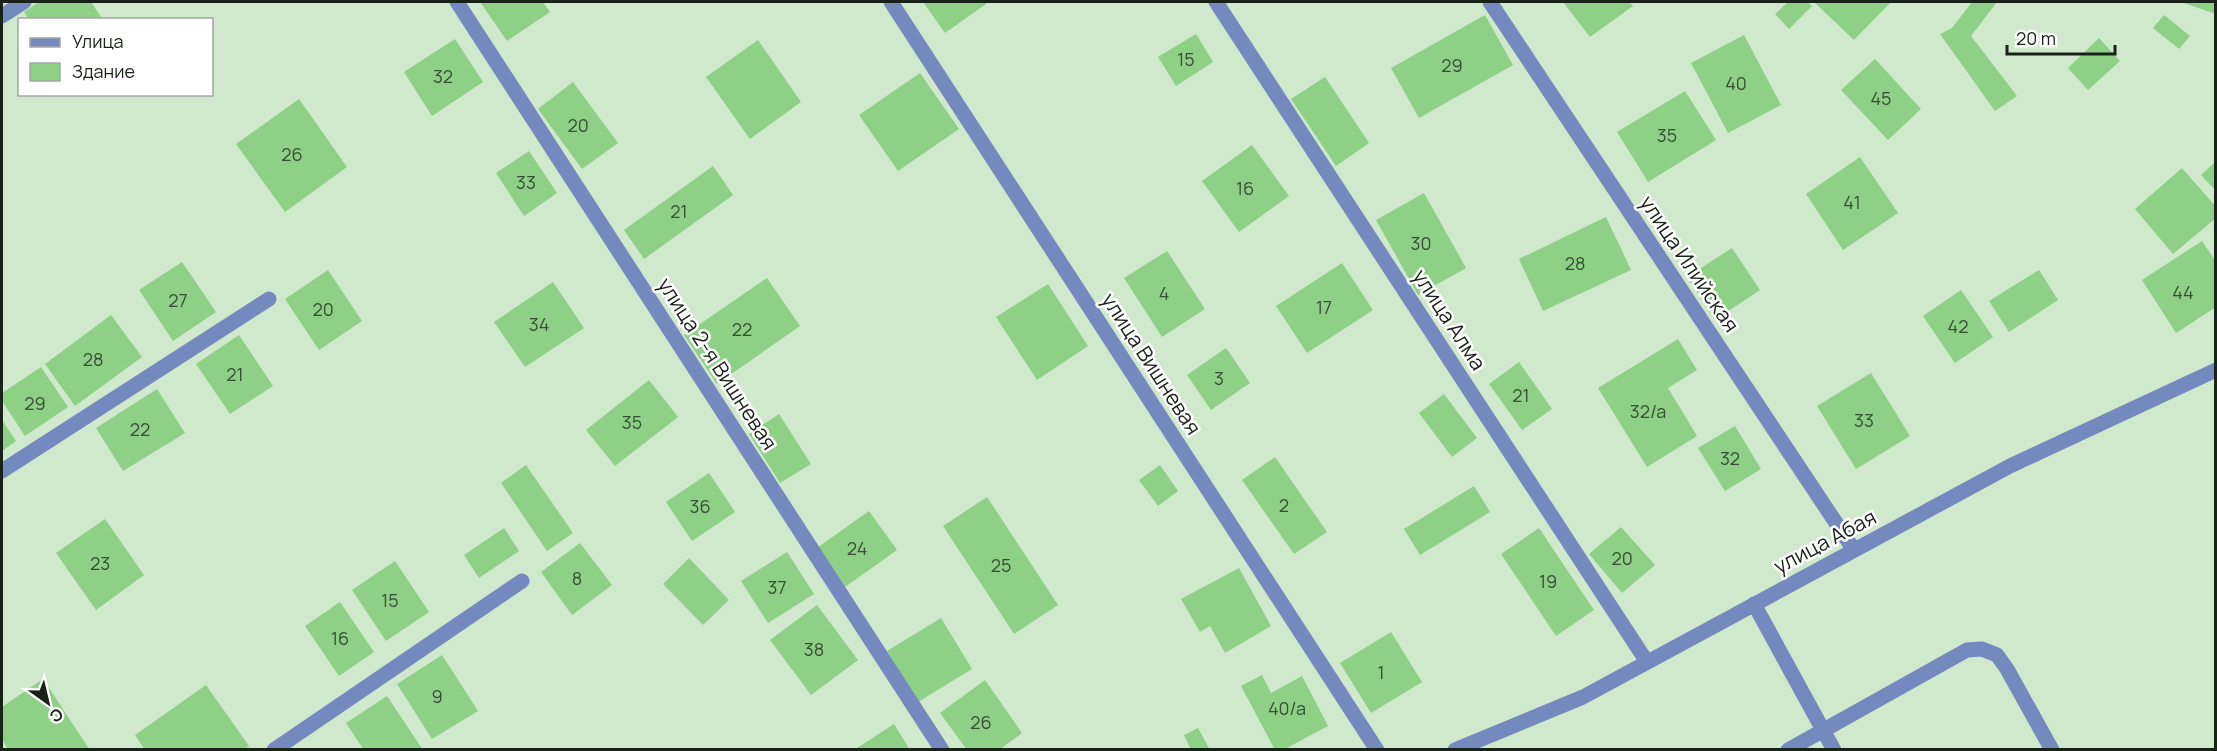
<svg xmlns="http://www.w3.org/2000/svg" width="2217" height="751" viewBox="0 0 2217 751" font-family="Manrope,sans-serif">
	<style>
		.building { fill: #8dd086 }
		.lines { fill: none; stroke-linecap: round; stroke-linejoin: round }
		.minor { stroke: #748abe; stroke-width: 15 }
		.labels { text-anchor: middle; stroke-width: 5; stroke-linejoin: round; paint-order: stroke }
		.number-label { font-size: 18px; fill: #364e34 }
		.street-label { font-size: 21px; fill: #192218; stroke: #fff }
	</style>
	<rect width="100%" height="100%" fill="#d0e9cd"/>
	<g class="building">
		<polygon points="39,2 91,2 103,20 29,20 24,12"/>
		<polygon points="480,2 543,2 550,12 507,41"/>
		<polygon points="923,2 985,2 986,4 945,33"/>
		<polygon points="1563,2 1629,2 1633,6 1590,37"/>
		<polygon points="1788,2 1808,2 1812,6 1789,29 1775,14"/>
		<polygon points="1814,2 1891,2 1854,40"/>
		<polygon points="1972,2 1997,2 1971,36 2017,96 1995,111 1940,34 1952,28"/>
		<polygon points="2181,2 2216,2 2216,14"/>
		<polygon points="1485,15 1513,65 1419,118 1391,68"/>
		<polygon points="2164,15 2190,36 2179,49 2153,28"/>
		<polygon points="1196,34 1213,62 1176,86 1158,57"/>
		<polygon points="1744,35 1781,105 1728,133 1691,63"/>
		<polygon points="2099,38 2120,61 2088,90 2068,68"/>
		<polygon points="455,39 483,82 432,116 404,72"/>
		<polygon points="758,40 801,102 750,139 706,77"/>
		<polygon points="1875,59 1921,109 1888,140 1841,90"/>
		<polygon points="920,73 959,129 898,171 859,115"/>
		<polygon points="1325,77 1369,143 1336,166 1291,99"/>
		<polygon points="573,82 618,143 582,169 538,109"/>
		<polygon points="1685,91 1716,140 1648,182 1617,132"/>
		<polygon points="299,99 347,167 285,212 236,144"/>
		<polygon points="1252,145 1289,196 1239,232 1202,181"/>
		<polygon points="529,151 557,193 524,216 496,173"/>
		<polygon points="1860,157 1898,213 1843,250 1806,194"/>
		<polygon points="2216,161 2216,191 2201,175"/>
		<polygon points="713,166 733,195 644,259 624,230"/>
		<polygon points="2182,168 2216,207 2216,218 2173,254 2135,209"/>
		<polygon points="1424,193 1466,268 1418,295 1376,220"/>
		<polygon points="1606,217 1631,270 1543,311 1519,259"/>
		<polygon points="2202,241 2216,262 2216,307 2176,333 2142,280"/>
		<polygon points="1732,248 1760,290 1715,320 1687,277"/>
		<polygon points="1167,251 1205,309 1162,337 1124,278"/>
		<polygon points="182,262 216,312 173,341 139,290"/>
		<polygon points="1342,263 1373,310 1307,353 1276,306"/>
		<polygon points="328,270 362,321 319,350 285,299"/>
		<polygon points="2039,270 2058,300 2009,332 1989,301"/>
		<polygon points="767,278 800,326 717,384 684,335"/>
		<polygon points="553,282 584,328 525,367 494,322"/>
		<polygon points="1048,284 1088,346 1037,380 996,317"/>
		<polygon points="1961,290 1993,337 1955,363 1923,316"/>
		<polygon points="111,315 142,357 75,406 45,364"/>
		<polygon points="239,335 273,386 230,414 196,364"/>
		<polygon points="1678,339 1697,370 1668,388 1697,436 1647,467 1598,388"/>
		<polygon points="1226,348 1250,383 1211,410 1187,375"/>
		<polygon points="1519,362 1552,409 1522,430 1489,384"/>
		<polygon points="41,367 68,407 25,436 2,401 2,393"/>
		<polygon points="1871,373 1910,436 1856,469 1817,406"/>
		<polygon points="649,380 678,417 615,466 586,430"/>
		<polygon points="157,389 185,433 123,471 96,428"/>
		<polygon points="1444,394 1477,438 1452,457 1419,413"/>
		<polygon points="779,414 811,464 780,483 749,434"/>
		<polygon points="2,420 16,441 2,451"/>
		<polygon points="1735,426 1761,469 1725,491 1698,448"/>
		<polygon points="1275,457 1327,532 1294,554 1242,480"/>
		<polygon points="526,465 573,533 547,551 501,483"/>
		<polygon points="1160,465 1178,491 1158,506 1139,480"/>
		<polygon points="709,473 735,512 692,541 666,502"/>
		<polygon points="1474,486 1490,512 1420,555 1404,529"/>
		<polygon points="987,497 1058,605 1014,634 943,526"/>
		<polygon points="869,511 897,550 845,587 817,548"/>
		<polygon points="105,519 144,575 96,610 56,553"/>
		<polygon points="1621,527 1655,565 1622,593 1589,554"/>
		<polygon points="504,528 519,551 479,578 464,555"/>
		<polygon points="1539,528 1594,610 1556,636 1501,554"/>
		<polygon points="580,543 612,585 572,615 541,572"/>
		<polygon points="787,552 814,594 768,623 741,581"/>
		<polygon points="689,558 729,600 703,625 663,584"/>
		<polygon points="395,561 429,612 386,641 352,590"/>
		<polygon points="1239,568 1271,626 1225,653 1210,626 1200,632 1181,599"/>
		<polygon points="340,602 374,652 339,676 305,626"/>
		<polygon points="817,605 858,660 811,695 770,640"/>
		<polygon points="941,618 972,669 918,702 887,651"/>
		<polygon points="1391,632 1422,682 1371,713 1340,663"/>
		<polygon points="442,655 478,711 432,739 397,684"/>
		<polygon points="1262,675 1271,693 1302,676 1328,726 1283,750 1275,750 1241,686"/>
		<polygon points="43,679 90,750 8,750 2,739 2,707"/>
		<polygon points="985,680 1022,733 999,750 967,750 940,713"/>
		<polygon points="206,685 249,746 244,750 145,750 135,735"/>
		<polygon points="387,696 423,750 364,750 346,723"/>
		<polygon points="894,724 910,750 854,750"/>
		<polygon points="1198,728 1210,750 1191,750 1184,735"/>
	</g>
	<g class="lines">
		<g class="minor">
			<polyline points="457,2 942,750"/>
			<polyline points="891,2 1377,750"/>
			<polyline points="1216,2 1647,662"/>
			<polyline points="1490,2 1854,550"/>
			<polyline points="2,16 24,2"/>
			<polyline points="2,471 269,299"/>
			<polyline points="1754,604 1834,750"/>
			<polyline points="274,750 522,581"/>
			<polyline points="1455,750 1583,697 2010,466 2216,370"/>
			<polyline points="1788,750 1967,650 1982,649 1997,655 2007,669 2052,750"/>
		</g>
	</g>
	<g class="labels">
		<g class="number-label">
			<text x="1186" y="66">15</text>
			<text x="1452" y="72">29</text>
			<text x="443" y="83">32</text>
			<text x="1736" y="90">40</text>
			<text x="1881" y="105">45</text>
			<text x="578" y="132">20</text>
			<text x="1667" y="142">35</text>
			<text x="292" y="161">26</text>
			<text x="526" y="189">33</text>
			<text x="1245" y="195">16</text>
			<text x="1852" y="209">41</text>
			<text x="679" y="218">21</text>
			<text x="1421" y="250">30</text>
			<text x="1575" y="270">28</text>
			<text x="2183" y="299">44</text>
			<text x="1164" y="300">4</text>
			<text x="178" y="307">27</text>
			<text x="1324" y="314">17</text>
			<text x="323" y="316">20</text>
			<text x="539" y="331">34</text>
			<text x="1958" y="333">42</text>
			<text x="742" y="336">22</text>
			<text x="93" y="366">28</text>
			<text x="235" y="381">21</text>
			<text x="1219" y="385">3</text>
			<text x="1521" y="402">21</text>
			<text x="35" y="410">29</text>
			<text x="1648" y="418">32/а</text>
			<text x="1864" y="427">33</text>
			<text x="632" y="429">35</text>
			<text x="140" y="436">22</text>
			<text x="1730" y="465">32</text>
			<text x="1284" y="512">2</text>
			<text x="700" y="513">36</text>
			<text x="857" y="555">24</text>
			<text x="1622" y="565">20</text>
			<text x="100" y="570">23</text>
			<text x="1001" y="572">25</text>
			<text x="577" y="585">8</text>
			<text x="1548" y="588">19</text>
			<text x="777" y="594">37</text>
			<text x="390" y="607">15</text>
			<text x="340" y="645">16</text>
			<text x="814" y="656">38</text>
			<text x="1381" y="679">1</text>
			<text x="437" y="703">9</text>
			<text x="1287" y="715">40/а</text>
			<text x="981" y="729">26</text>
		</g>
		<g class="street-label">
			<text transform="translate(1689 264) rotate(56)" y="7">улица Илийская</text>
			<text transform="translate(1449 320) rotate(57)" y="7">улица Алма</text>
			<text transform="translate(717 364) rotate(57)" y="7">улица 2-я Вишневая</text>
			<text transform="translate(1151 364) rotate(57)" y="7">улица Вишневая</text>
			<text transform="translate(1825 542) rotate(-28)" y="7">улица Абая</text>
		</g>
	</g>
	<rect width="2217" height="751" fill="none" stroke="#192218" stroke-width="6"/>
	<rect x="18" y="18" width="195" height="78" fill="#ffffff" stroke="#a3a7a3" stroke-width="1.5"/>
	<rect x="30" y="38" width="30" height="9" fill="#748abe" stroke="#a3a7a3" stroke-width="1.5"/>
	<text x="72" y="48" font-size="18" fill="#192218">Улица</text>
	<rect x="30" y="63" width="30" height="18" fill="#8dd086" stroke="#a3a7a3" stroke-width="1.5"/>
	<text x="72" y="78" font-size="18" fill="#192218">Здание</text>
	<g transform="translate(48 703) rotate(146)" stroke="#ffffff" stroke-width="4.5" paint-order="stroke">
	<path d="M0-4.5L10 22L0 15L-10 22Z" fill="#192218"/>
	<text y="-9" font-size="16" font-weight="bold" text-anchor="middle" fill="#192218">С</text>
	</g>
	<path d="M2007 45v9h108v-9" fill="none" stroke="#192218" stroke-width="3"/>
	<text x="2016" y="45" font-size="18" fill="#192218" stroke="#ffffff" stroke-width="4.5" paint-order="stroke">20 m</text>
</svg>
